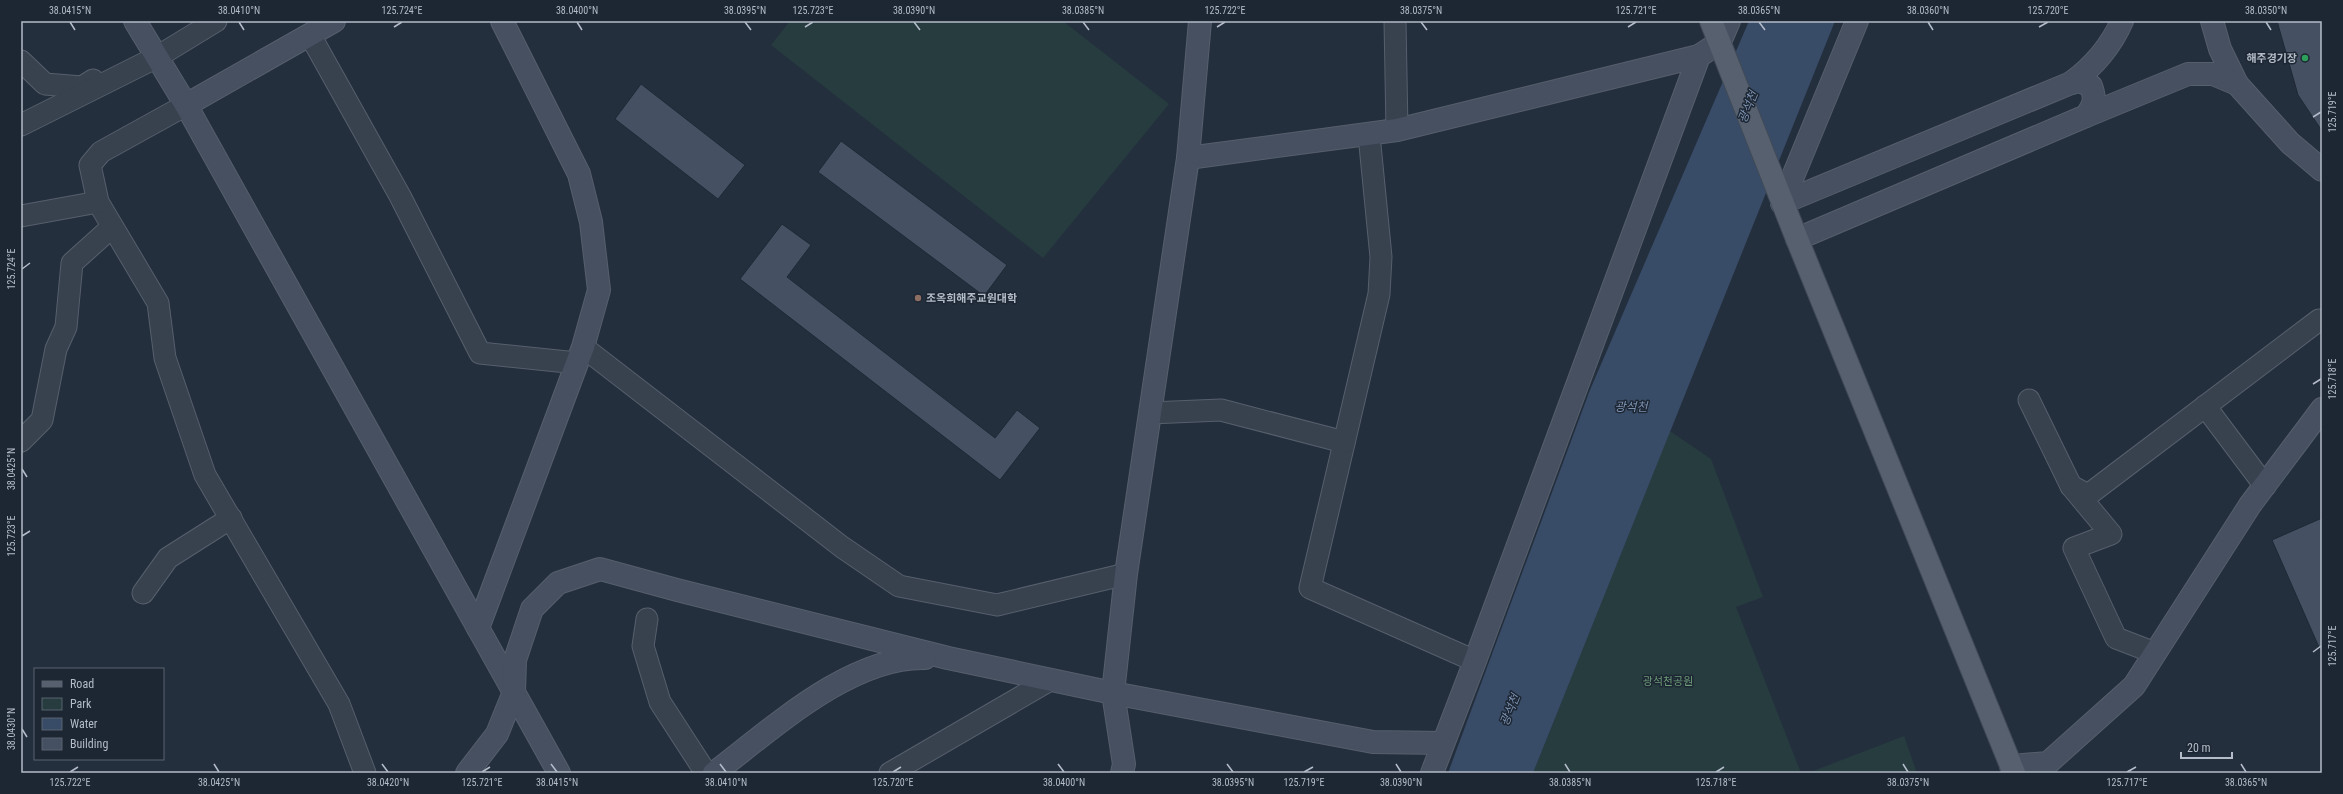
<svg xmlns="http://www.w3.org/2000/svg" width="2343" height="794" viewBox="0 0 2343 794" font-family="'Roboto Condensed','Noto Sans KR',sans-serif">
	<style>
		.green { fill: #263c3f }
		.water { fill: #394c67 }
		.building { fill: #455162; stroke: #1f2835 }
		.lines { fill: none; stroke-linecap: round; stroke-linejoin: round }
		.street-casing { stroke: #565f6c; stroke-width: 23 }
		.secondary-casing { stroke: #565f6c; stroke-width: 24 }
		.primary-casing { stroke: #414a57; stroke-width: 24 }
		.street { stroke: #38414e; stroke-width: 21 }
		.secondary { stroke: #465061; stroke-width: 22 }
		.primary { stroke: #56606e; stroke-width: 22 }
		.ticks { fill: none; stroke: #b4bcc9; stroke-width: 1.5 }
		.leisure-dot { fill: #2e9e5b; stroke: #1d2633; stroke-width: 1.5 }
		.education-dot { fill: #8d6e63; stroke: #1d2633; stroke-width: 1.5 }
		.labels { text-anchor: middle; stroke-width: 3; stroke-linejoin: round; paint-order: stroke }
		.poi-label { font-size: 11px; font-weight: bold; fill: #b4bcc9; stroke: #1d2633; text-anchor: end }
		.park-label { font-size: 11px; fill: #6b9a76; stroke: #1d2633 }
		.water-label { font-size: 12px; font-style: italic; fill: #7c92b1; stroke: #1d2633 }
		.neatline { fill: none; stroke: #b4bcc9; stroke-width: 1.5 }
		.ticks-label { font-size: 10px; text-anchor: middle; fill: #b4bcc9 }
	</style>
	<rect width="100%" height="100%" fill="#242f3e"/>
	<g class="green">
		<polygon points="790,21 1063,21 1169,104 1043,258 771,45"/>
		<polygon points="1670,431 1711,459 1763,597 1736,607 1801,773 1533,773"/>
		<polygon points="1904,736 1917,773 1808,773"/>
	</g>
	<polygon class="water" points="1749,21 1835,21 1533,773 1448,773 1590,390"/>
	<g class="building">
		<polygon points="2277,21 2322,21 2322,131 2298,95"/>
		<polygon points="641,84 745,165 718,199 615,119"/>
		<polygon points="841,141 1007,265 984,296 818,172"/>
		<polygon points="782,224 811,245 787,277 995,438 1017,410 1040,428 1000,480 740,279"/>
		<polygon points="2322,518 2322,654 2272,540"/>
	</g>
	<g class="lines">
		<g class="street-casing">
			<g id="street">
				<polyline points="1395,21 1397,130"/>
				<polyline points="310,35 400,196 480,353 577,363"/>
				<polyline points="21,61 45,84 82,87 93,80"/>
				<polyline points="186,105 101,152 90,165 98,202 158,303 165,358 205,475 339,704 365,773"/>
				<polyline points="21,125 157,57 216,21"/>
				<polyline points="1369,135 1381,257 1379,294 1310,588 1475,661"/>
				<polyline points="21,216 98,202"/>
				<polyline points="583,347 842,547 899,586 997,605 1126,574"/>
				<polyline points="2029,400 2071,486 2111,534 2074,548 2116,638 2155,653"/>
				<polyline points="2205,406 2265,486"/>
				<polyline points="1150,413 1221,410 1344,442"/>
				<polyline points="21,441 42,420 56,349 66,327 72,263 112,227"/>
				<polyline points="2071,486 2088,495 2319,320"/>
				<polyline points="143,593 168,558 231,518"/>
				<polyline points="647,619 643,646 660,702 706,773"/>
				<polyline points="890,773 1050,680"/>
			</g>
		</g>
		<g class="secondary-casing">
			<g id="secondary">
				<polyline points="135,21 186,105 559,773"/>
				<polyline points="2212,21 2220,49 2237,84"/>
				<path d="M 2071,83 C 2093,67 2111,46 2122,21"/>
				<polyline points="186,105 334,21"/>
				<polyline points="2086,116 2188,74 2213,74 2237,84 2290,143 2322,170"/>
				<polyline points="1188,158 1397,130 1699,56"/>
				<path d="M 1782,203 L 2071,83 L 2080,81 L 2091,86 C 2096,99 2094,105 2086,116 L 1797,239"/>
				<polyline points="1782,203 1857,21"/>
				<polyline points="478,628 583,347 599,290 591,222 579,174 502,21"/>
				<polyline points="2011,766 2048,763 2134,686 2250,505 2322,409"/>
				<polyline points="467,773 497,734 514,692 515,660 532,609 558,583 600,569 677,590 948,658 1113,693 1373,742 1443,743"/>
				<path d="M 714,773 C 771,730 850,656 925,658"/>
				<polyline points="1122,773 1124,764 1113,693 1126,574 1188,158 1200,21"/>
				<polyline points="1432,773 1475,661 1699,56 1720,42 1729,21"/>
			</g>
		</g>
		<g class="primary-casing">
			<polyline id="primary" points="1711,21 1797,239 2014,773"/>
		</g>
		<use href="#street" class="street"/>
		<use href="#secondary" class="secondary"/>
		<use href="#primary" class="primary"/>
	</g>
	<path class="ticks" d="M 70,22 L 75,30M 239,22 L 244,30M 577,22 L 582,30M 745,22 L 751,30M 914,22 L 920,30M 1083,22 L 1089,30M 1421,22 L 1427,30M 1759,22 L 1765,30M 1928,22 L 1933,30M 2266,22 L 2271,30M 394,27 L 402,22M 805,27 L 813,22M 1217,27 L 1225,22M 1628,27 L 1636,22M 2039,27 L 2048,22M 2313,117 L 2321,112M 22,269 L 30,263M 2313,384 L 2321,379M 22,469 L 27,477M 22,536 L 30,531M 2313,652 L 2321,646M 22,729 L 27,737M 214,764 L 219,772M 382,764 L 388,772M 551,764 L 557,772M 720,764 L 726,772M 1058,764 L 1064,772M 1227,764 L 1233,772M 1396,764 L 1401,772M 1565,764 L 1570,772M 1903,764 L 1908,772M 2241,764 L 2246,772M 70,772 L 78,767M 482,772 L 490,767M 893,772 L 901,767M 1304,772 L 1313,767M 1716,772 L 1724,767M 2127,772 L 2136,767"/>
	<circle class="leisure-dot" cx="2305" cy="58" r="4"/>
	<circle class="education-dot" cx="918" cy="298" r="4"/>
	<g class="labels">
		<g class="poi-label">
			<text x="2297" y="62">해주경기장</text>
			<text x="926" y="302" text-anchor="start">조옥희해주교원대학</text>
		</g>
		<g class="park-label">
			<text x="1668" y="685">광석천공원</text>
		</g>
		<g class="water-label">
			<text transform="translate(1748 107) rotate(-68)" y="4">광석천</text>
			<text x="1631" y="411">광석천</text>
			<text transform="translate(1510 710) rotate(-68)" y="4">광석천</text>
		</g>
	</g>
	<rect width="2343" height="794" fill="none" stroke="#1d2633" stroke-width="44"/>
	<rect x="34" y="668" width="130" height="92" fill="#1d2633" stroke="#59626f"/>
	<rect x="42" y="681" width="20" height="6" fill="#56606e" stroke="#59626f"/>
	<text x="70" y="688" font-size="12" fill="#b4bcc9">Road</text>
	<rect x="42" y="698" width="20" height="12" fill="#263c3f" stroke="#59626f"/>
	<text x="70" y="708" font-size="12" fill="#b4bcc9">Park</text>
	<rect x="42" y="718" width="20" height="12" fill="#394c67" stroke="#59626f"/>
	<text x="70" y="728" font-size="12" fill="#b4bcc9">Water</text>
	<rect x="42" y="738" width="20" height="12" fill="#455162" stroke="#59626f"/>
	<text x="70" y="748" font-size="12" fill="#b4bcc9">Building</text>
	<path d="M2181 752v6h51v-6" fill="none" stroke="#b4bcc9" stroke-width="2"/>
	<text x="2187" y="752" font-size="12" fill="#b4bcc9" stroke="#1d2633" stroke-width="3" paint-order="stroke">20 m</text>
	<rect x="22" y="22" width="2299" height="750" class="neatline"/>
	<g class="ticks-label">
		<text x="70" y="14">38.0415°N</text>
		<text x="239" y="14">38.0410°N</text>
		<text x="402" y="14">125.724°E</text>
		<text x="577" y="14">38.0400°N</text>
		<text x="745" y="14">38.0395°N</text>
		<text x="813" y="14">125.723°E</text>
		<text x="914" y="14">38.0390°N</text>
		<text x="1083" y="14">38.0385°N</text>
		<text x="1225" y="14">125.722°E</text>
		<text x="1421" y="14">38.0375°N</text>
		<text x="1636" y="14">125.721°E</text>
		<text x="1759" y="14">38.0365°N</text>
		<text x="1928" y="14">38.0360°N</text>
		<text x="2048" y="14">125.720°E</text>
		<text x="2266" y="14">38.0350°N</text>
		<text transform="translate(2332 112) rotate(-90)" y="4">125.719°E</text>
		<text transform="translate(11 269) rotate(-90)" y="4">125.724°E</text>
		<text transform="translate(2332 379) rotate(-90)" y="4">125.718°E</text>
		<text transform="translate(11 469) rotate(-90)" y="4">38.0425°N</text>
		<text transform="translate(11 536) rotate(-90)" y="4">125.723°E</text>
		<text transform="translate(2332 646) rotate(-90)" y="4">125.717°E</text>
		<text transform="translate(11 729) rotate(-90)" y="4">38.0430°N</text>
		<text x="70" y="786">125.722°E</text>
		<text x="219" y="786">38.0425°N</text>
		<text x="388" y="786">38.0420°N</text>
		<text x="482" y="786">125.721°E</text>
		<text x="557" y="786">38.0415°N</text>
		<text x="726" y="786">38.0410°N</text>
		<text x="893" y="786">125.720°E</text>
		<text x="1064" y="786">38.0400°N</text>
		<text x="1233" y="786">38.0395°N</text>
		<text x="1304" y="786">125.719°E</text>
		<text x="1401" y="786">38.0390°N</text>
		<text x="1570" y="786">38.0385°N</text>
		<text x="1716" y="786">125.718°E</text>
		<text x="1908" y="786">38.0375°N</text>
		<text x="2127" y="786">125.717°E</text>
		<text x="2246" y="786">38.0365°N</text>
	</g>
</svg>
